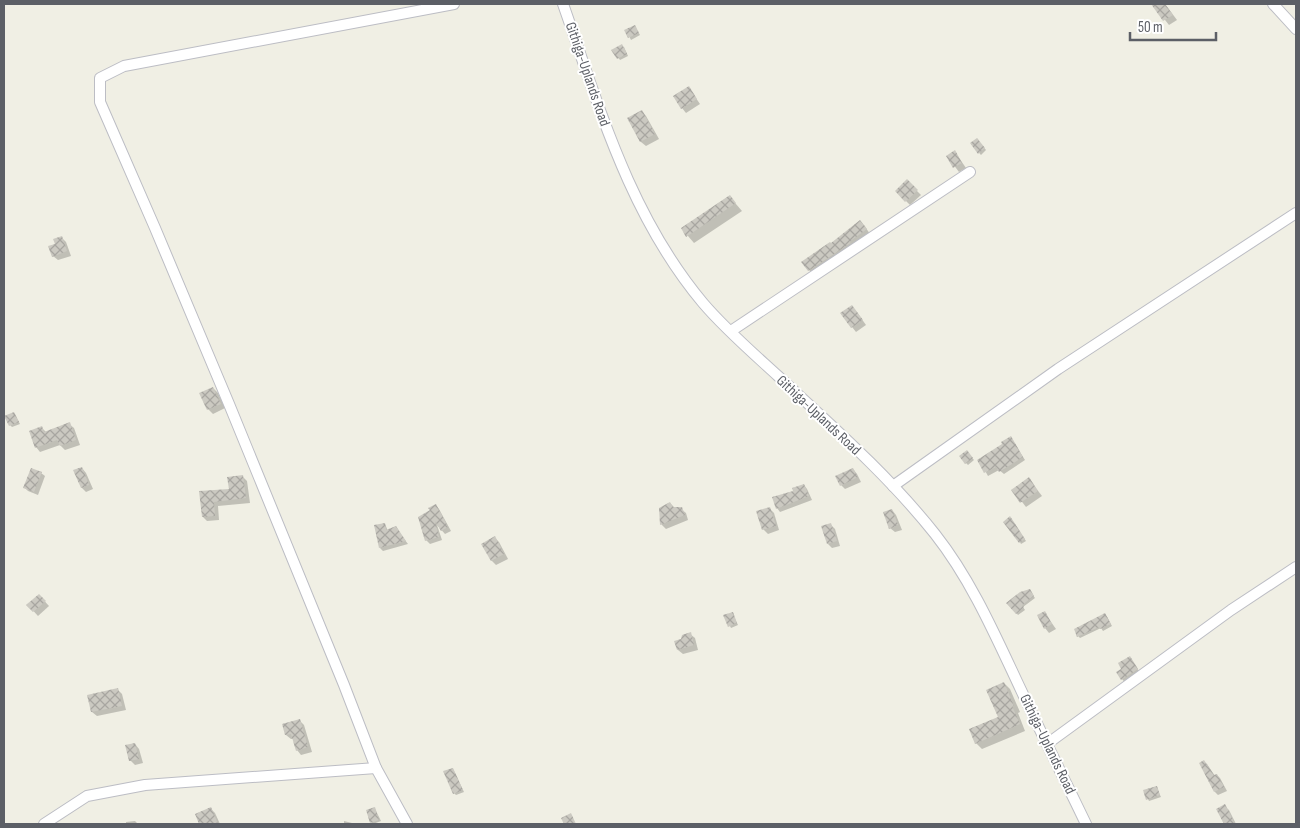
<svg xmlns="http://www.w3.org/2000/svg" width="1300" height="828" viewBox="0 0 1300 828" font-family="'Sofia Sans Condensed',sans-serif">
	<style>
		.shadow { fill: #0003 }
		.building { fill: url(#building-cross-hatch) }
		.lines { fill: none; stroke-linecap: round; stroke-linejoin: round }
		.minor-casing { stroke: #bcbdc4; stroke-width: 12 }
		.minor { stroke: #fff; stroke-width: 10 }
		.labels { text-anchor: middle; stroke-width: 4; stroke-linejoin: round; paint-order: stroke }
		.street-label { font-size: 15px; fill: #5c5f66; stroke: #fff }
	</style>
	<defs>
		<pattern id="building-cross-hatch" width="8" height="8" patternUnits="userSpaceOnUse" patternTransform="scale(1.25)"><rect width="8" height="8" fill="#cbc9c1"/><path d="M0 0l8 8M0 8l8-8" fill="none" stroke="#a8a6a1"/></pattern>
	</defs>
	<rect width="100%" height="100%" fill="#f0efe4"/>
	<g class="shadow">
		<polygon points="1156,4 1165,4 1177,20 1169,25 1154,6"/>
		<polygon points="636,28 640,35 631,40 626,30"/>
		<polygon points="624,47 628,56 620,60 613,50"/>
		<polygon points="689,88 700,104 686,113 682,108"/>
		<polygon points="642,111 646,116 659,139 646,146 641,142 629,119"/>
		<polygon points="977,139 986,150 981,155 971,144"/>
		<polygon points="955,152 966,168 959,172 947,156"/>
		<polygon points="907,181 921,195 910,205 896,191"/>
		<polygon points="729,196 742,211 694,243 682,229"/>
		<polygon points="864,225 870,234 813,275 803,262"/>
		<polygon points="61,237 66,242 71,256 58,260 53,256 57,245"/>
		<polygon points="856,311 866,325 856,332 841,313"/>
		<polygon points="213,388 218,393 225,408 213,414 208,409"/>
		<polygon points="14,413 20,424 12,427 10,425"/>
		<polygon points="69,424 74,428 80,445 65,450 60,445 40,452 36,447 42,428 46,432"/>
		<polygon points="1011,438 1025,460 1004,474 999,470 988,476 979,460 1004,444"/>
		<polygon points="968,453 974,460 968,465 966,463"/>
		<polygon points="82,468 86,473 93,489 86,492 82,488"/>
		<polygon points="853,469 857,474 861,482 845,489 841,485"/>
		<polygon points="41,473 45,476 38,495 28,491 25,488"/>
		<polygon points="242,476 247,481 250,503 218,506 219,520 207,521 203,517 201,492 230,490"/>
		<polygon points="1029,479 1042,496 1026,507 1013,490"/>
		<polygon points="804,485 807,489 812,500 780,512 777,508"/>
		<polygon points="670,503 675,508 681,509 686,513 688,520 666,529 661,524"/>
		<polygon points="436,506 439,509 451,531 445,534 437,525 442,540 430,544 426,540 431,511"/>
		<polygon points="769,508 774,513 779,530 768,534 763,529"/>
		<polygon points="892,510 896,515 902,530 895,532 890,528"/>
		<polygon points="1012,520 1026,541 1021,544 1020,542"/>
		<polygon points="385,524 388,531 398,531 408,544 383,551 380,548 376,526"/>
		<polygon points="830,524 835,529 840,546 832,548 828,544"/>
		<polygon points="495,538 499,542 508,559 496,565 492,561 483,544"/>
		<polygon points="1031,593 1035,598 1023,607 1025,610 1018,615 1008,603"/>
		<polygon points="39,595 49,606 38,616 28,605"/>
		<polygon points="1044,612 1056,629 1049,633 1045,628"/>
		<polygon points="732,613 738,625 731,628 725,616"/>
		<polygon points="1107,617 1112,626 1103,631 1101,628 1080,638 1078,636"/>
		<polygon points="690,634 695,638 698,650 683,654 678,650 676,642 682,640"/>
		<polygon points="1130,658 1141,674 1126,684 1122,679 1123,669"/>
		<polygon points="1004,683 1010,689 1020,712 1018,713 1025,731 982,749 976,743 1000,718"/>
		<polygon points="118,690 122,694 126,710 97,716 92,712 89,696"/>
		<polygon points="300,721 304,725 312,752 301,755 297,750 293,739 291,739 286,735 284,725"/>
		<polygon points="135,744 139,749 143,763 135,765 130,760"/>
		<polygon points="1200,763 1207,764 1215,776 1217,775 1220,778 1227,791 1218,795 1215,792"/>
		<polygon points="453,769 464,792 456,795 454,793"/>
		<polygon points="1156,787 1161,797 1149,801 1148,799"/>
		<polygon points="1224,806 1229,810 1236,824 1226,824 1218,809"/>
		<polygon points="211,809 215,813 220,824 201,824 197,814"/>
		<polygon points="375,809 381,821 373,824 371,822"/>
		<polygon points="135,821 138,824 126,824 126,822"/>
		<polygon points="344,821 356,824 344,824"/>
	</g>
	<g class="building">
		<polygon points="1151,4 1165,4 1173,15 1163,21"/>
		<polygon points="635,25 639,33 628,38 624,30"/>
		<polygon points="622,44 627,54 617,59 611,50"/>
		<polygon points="689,86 697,99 681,109 673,96"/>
		<polygon points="642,110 655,134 640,142 627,118"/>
		<polygon points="977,138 985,148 978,154 970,143"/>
		<polygon points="955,150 962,163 953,168 946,156"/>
		<polygon points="907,179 918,190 905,202 895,191"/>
		<polygon points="730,195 736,203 686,237 681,228"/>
		<polygon points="860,220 867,229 849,242 851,243 849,244 808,271 801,262 830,242 831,243"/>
		<polygon points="62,236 67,251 52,257 48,246 55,244 53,239"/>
		<polygon points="852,305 863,320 851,328 840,313"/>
		<polygon points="213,387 221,404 207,410 199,393"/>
		<polygon points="14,412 19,422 9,426 4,416"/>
		<polygon points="70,422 76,440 60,446 57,440 35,448 29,431 42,426 44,432"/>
		<polygon points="1011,436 1023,457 999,472 996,467 984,473 977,460 1002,444 1001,442"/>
		<polygon points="967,450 973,458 965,464 959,456"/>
		<polygon points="82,467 89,485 81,488 73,470"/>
		<polygon points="31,468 42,472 34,492 23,488"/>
		<polygon points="853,468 858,477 840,486 835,476"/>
		<polygon points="243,475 246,498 214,502 215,516 202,517 199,491 229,489 227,477"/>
		<polygon points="1029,477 1038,491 1020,503 1011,490"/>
		<polygon points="804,484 809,496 776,509 772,497 793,491 792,488"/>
		<polygon points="670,502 673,507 682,507 685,515 660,525 659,508"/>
		<polygon points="436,504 448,527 441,531 435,521 439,537 425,541 418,517 430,510 428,508"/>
		<polygon points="770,507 776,526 762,530 756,511"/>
		<polygon points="892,509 898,525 889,529 883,512"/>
		<polygon points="1010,516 1025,539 1019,543 1003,522"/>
		<polygon points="385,523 386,530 396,526 406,541 379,548 374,525"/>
		<polygon points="831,523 837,541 827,544 821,526"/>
		<polygon points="495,536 504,554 491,561 481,544"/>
		<polygon points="1030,589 1034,596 1022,605 1024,607 1016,614 1006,603 1020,592"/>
		<polygon points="39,594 46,601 33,612 26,605"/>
		<polygon points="1045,611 1052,624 1044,629 1037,615"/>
		<polygon points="733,612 737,623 728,627 723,615"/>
		<polygon points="1105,613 1111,624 1100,629 1099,627 1077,637 1074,629"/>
		<polygon points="691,632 694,645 677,650 674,641 681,639 682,635"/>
		<polygon points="1130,656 1138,669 1121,680 1116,672 1121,669 1118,663"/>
		<polygon points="1004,682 1014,706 1012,706 1020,724 975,744 969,729 998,717 986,690"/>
		<polygon points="118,688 122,706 91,712 87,695"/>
		<polygon points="300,719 308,747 296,751 291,734 285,735 282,724"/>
		<polygon points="135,743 139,759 129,761 125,745"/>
		<polygon points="1204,760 1214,775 1217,774 1224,787 1214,792 1199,763"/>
		<polygon points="453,768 463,790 453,794 443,771"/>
		<polygon points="1157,786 1160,795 1146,800 1143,790"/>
		<polygon points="1225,804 1235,824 1224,824 1216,809"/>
		<polygon points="211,807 218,824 199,824 195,814"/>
		<polygon points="375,807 379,820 370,823 366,810"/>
		<polygon points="571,813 576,824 564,824 561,818"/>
	</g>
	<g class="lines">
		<g class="minor-casing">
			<g id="minor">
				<path d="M 563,4 C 600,109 630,216 703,303 C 725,329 753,353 778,376 C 832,426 889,476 935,534 C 972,581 996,637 1021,690 C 1042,735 1065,780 1086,824"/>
				<polyline points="1273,4 1296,29"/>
				<polyline points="731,331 970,172"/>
				<polyline points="893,486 1058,369 1296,213"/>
				<polyline points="1047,744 1231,610 1296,567"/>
				<polyline points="44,824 87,796 145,785 376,768"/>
				<polyline points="407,824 376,768 344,685 229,404 155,228 100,102 100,78 124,66 454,4"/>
			</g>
		</g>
		<use href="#minor" class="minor"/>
	</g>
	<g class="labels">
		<g class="street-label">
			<text transform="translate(588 74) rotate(71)" y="5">Githiga-Uplands Road</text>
			<text transform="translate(819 415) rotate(43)" y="5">Githiga-Uplands Road</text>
			<text transform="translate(1048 744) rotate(64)" y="5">Githiga-Uplands Road</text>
		</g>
	</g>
	<rect width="1300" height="828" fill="none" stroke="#5c5f66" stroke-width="10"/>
	<path d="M1130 32v8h86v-8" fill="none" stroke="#5c5f66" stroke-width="2.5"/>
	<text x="1138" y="32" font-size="15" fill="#5c5f66" stroke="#ffffff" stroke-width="4" paint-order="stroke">50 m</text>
</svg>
